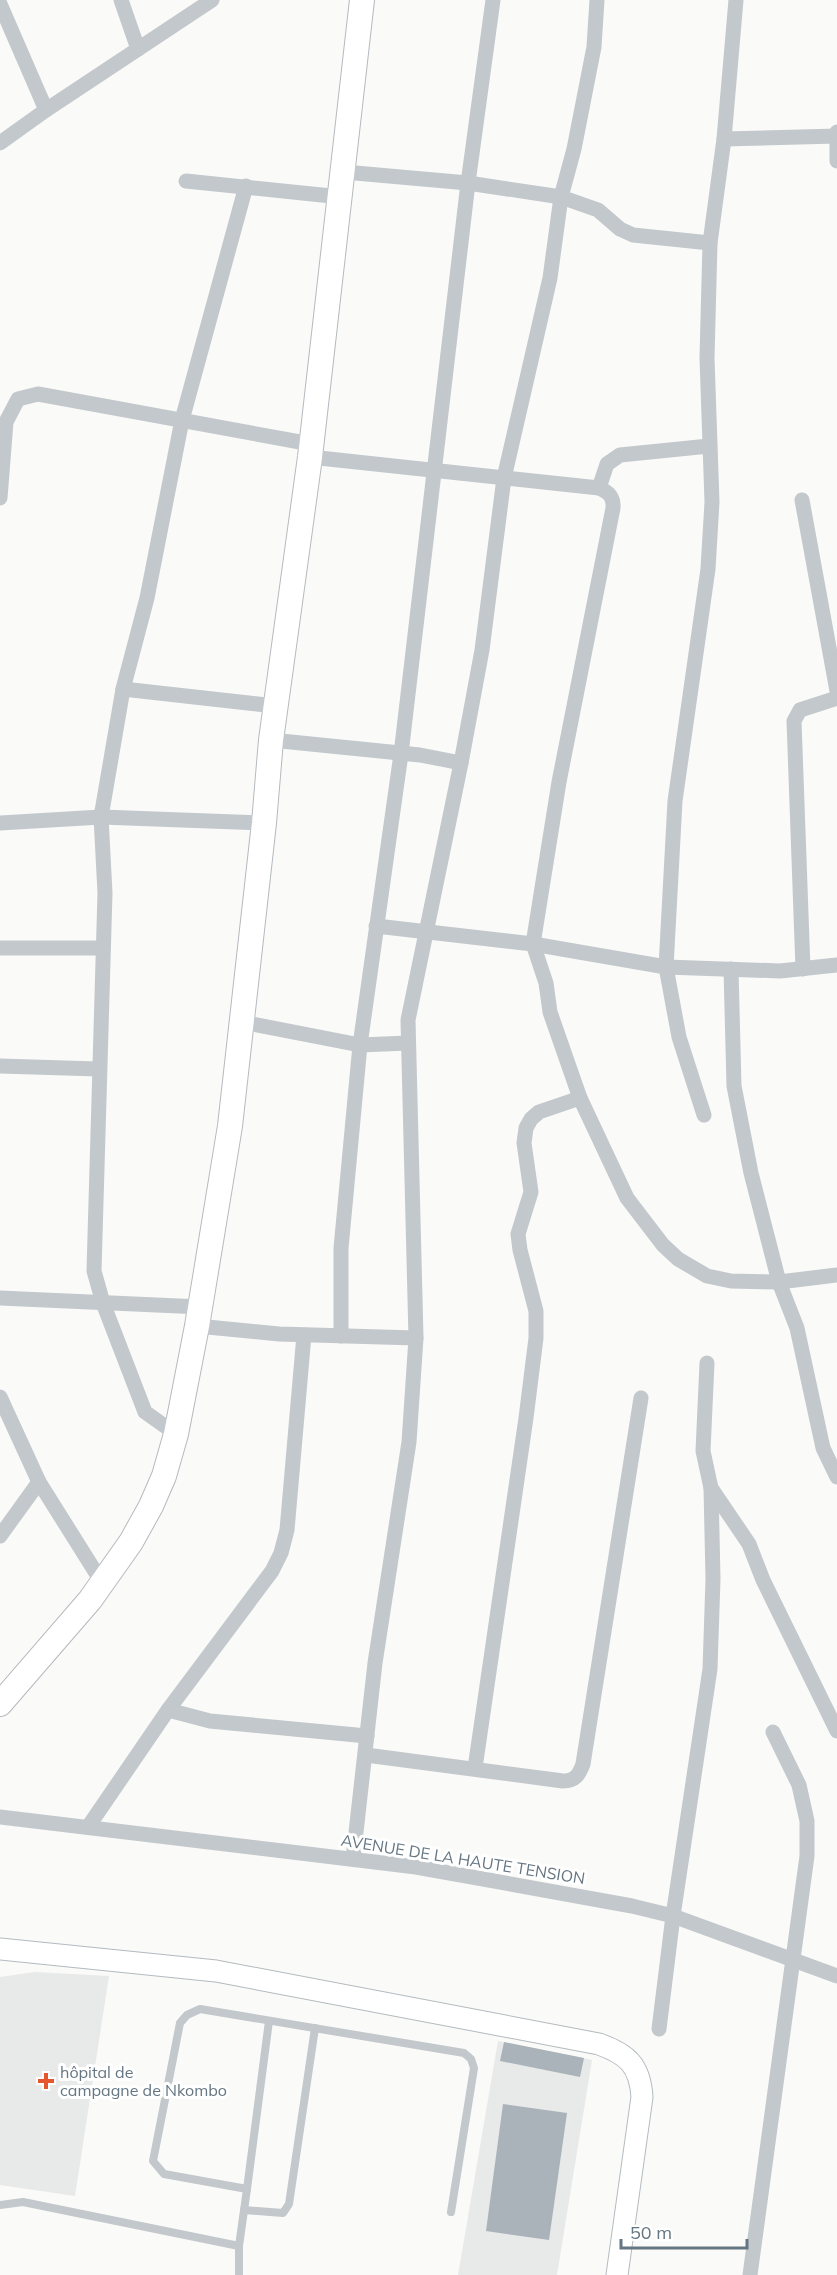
<svg xmlns="http://www.w3.org/2000/svg" width="837" height="2275" viewBox="0 0 837 2275" font-family="Mulish,sans-serif">
	<style>
		.built { fill: #e8e9e9 }
		.building { fill: #aab3b9 }
		.lines { fill: none; stroke-linecap: round; stroke-linejoin: round }
		.secondary-casing { stroke: #b3babf; stroke-width: 23 }
		.primary-casing { stroke: #b5babe; stroke-width: 26 }
		.lane { stroke: #c3c8cc; stroke-width: 8 }
		.street { stroke: #c3c8cc; stroke-width: 15 }
		.secondary { stroke: #fff; stroke-width: 21 }
		.primary { stroke: #fff; stroke-width: 24 }
		.poi-dot { fill: #e4572e; stroke: #fff; stroke-width: 2 }
		.labels { text-anchor: middle; stroke-width: 6; stroke-linejoin: round; paint-order: stroke }
		.street-label { font-size: 16px; fill: #657683; stroke: #fff }
		.poi-label { font-size: 16px; fill: #657683; stroke: #fff; text-anchor: start }
	</style>
	<rect width="100%" height="100%" fill="#fafaf8"/>
	<g class="built">
		<polygon points="35,1972 109,1976 75,2196 0,2185 0,1977"/>
		<polygon points="498,2041 592,2060 557,2275 458,2275"/>
	</g>
	<g class="building">
		<polygon points="504,2042 584,2058 580,2077 500,2061"/>
		<polygon points="503,2104 567,2113 549,2240 486,2231"/>
	</g>
	<g class="lines">
		<g class="secondary-casing">
			<path id="secondary" d="M 0,1949 L 216,1971 L 599,2044 C 627,2054 640,2065 642,2097 L 617,2275"/>
		</g>
		<g class="primary-casing">
			<polyline id="primary" points="0,1704 90,1600 131,1542 151,1506 164,1476 176,1434 197,1326 230,1126 264,823 271,740 310,457 362,0"/>
		</g>
		<g class="lane">
			<polyline points="247,2189 269,2021"/>
			<polyline points="0,2205 23,2202 239,2246"/>
			<polyline points="244,2210 283,2213 289,2204 315,2028"/>
			<polyline points="239,2275 239,2246 247,2189 164,2174 153,2161 180,2023 187,2015 200,2009 464,2053 471,2059 474,2068 451,2212"/>
		</g>
		<g class="street">
			<polyline points="121,0 138,49"/>
			<polyline points="0,4 46,110"/>
			<polyline points="837,132 837,161"/>
			<polyline points="724,139 837,136"/>
			<polyline points="0,143 46,110 212,0"/>
			<polyline points="344,172 468,183 561,197 598,210 620,229 633,235 710,243"/>
			<polyline points="186,181 341,197"/>
			<path d="M 310,457 L 599,488 C 609,492 614,497 613,508 L 559,782 L 533,944 L 546,983 L 550,1012 L 580,1098 L 627,1198 L 663,1245 L 678,1259 L 707,1276 L 731,1281 L 779,1282 L 837,1275"/>
			<polyline points="599,488 607,464 620,455 709,446"/>
			<polyline points="0,498 6,422 18,399 38,394 311,444"/>
			<polyline points="802,500 837,691"/>
			<polyline points="123,689 275,706"/>
			<polyline points="271,740 420,755 461,763"/>
			<polyline points="0,823 101,817 264,823"/>
			<polyline points="376,926 533,944 666,967 780,971 837,965"/>
			<polyline points="0,948 103,948"/>
			<polyline points="731,969 734,1086 751,1173 779,1282 797,1328 823,1448 837,1477"/>
			<polyline points="803,969 794,721 800,710 837,698"/>
			<polyline points="242,1022 360,1045 408,1043"/>
			<polyline points="0,1066 98,1069"/>
			<polyline points="704,1115 679,1037 666,967 675,801 708,569 712,502 707,358 710,243 724,139 736,0"/>
			<polyline points="0,1298 201,1307"/>
			<polyline points="197,1326 279,1334 416,1338"/>
			<polyline points="341,1336 341,1248 360,1045 401,754 468,183 493,0"/>
			<polyline points="0,1397 39,1482 103,1584"/>
			<polyline points="176,1434 145,1412 103,1303 94,1271 105,893 101,817 123,689 147,598 182,420 246,186"/>
			<polyline points="711,1488 749,1544 763,1580 837,1731"/>
			<polyline points="0,1536 39,1482"/>
			<polyline points="168,1710 210,1721 367,1736"/>
			<path d="M 366,1755 L 563,1781 C 575,1781 579,1775 583,1764 L 641,1398"/>
			<polyline points="475,1768 526,1418 536,1338 536,1311 520,1250 518,1234 531,1192 524,1143 526,1128 531,1119 539,1112 580,1098"/>
			<polyline points="0,1817 416,1867 632,1906 673,1916 837,1976"/>
			<polyline points="88,1827 168,1710 272,1571 281,1553 287,1530 304,1335"/>
			<polyline points="353,1859 375,1663 409,1442 416,1338 408,1020 461,763 482,650 504,478 550,278 561,197 574,149 594,47 597,0"/>
			<polyline points="659,2029 673,1916 710,1669 713,1579 711,1488 703,1451 707,1363"/>
			<polyline points="750,2275 807,1856 807,1821 799,1785 773,1732"/>
		</g>
		<use href="#secondary" class="secondary"/>
		<use href="#primary" class="primary"/>
	</g>
	<path class="poi-dot" d="M43 2072h6v6h6v6h-6v6h-6v-6h-6v-6h6z"/>
	<g class="labels">
		<g class="street-label">
			<text transform="translate(463 1859) rotate(9)" y="6">AVENUE DE LA HAUTE TENSION</text>
		</g>
		<g class="poi-label">
			<text x="60" y="2078">hôpital de<tspan x="60" dy="18">campagne de Nkombo</tspan></text>
		</g>
	</g>
	<path d="M621 2239v9h126v-9" fill="none" stroke="#657683" stroke-width="3"/>
	<text x="630" y="2239" font-size="18" fill="#657683" stroke="#ffffff" stroke-width="4.5" paint-order="stroke">50 m</text>
</svg>
